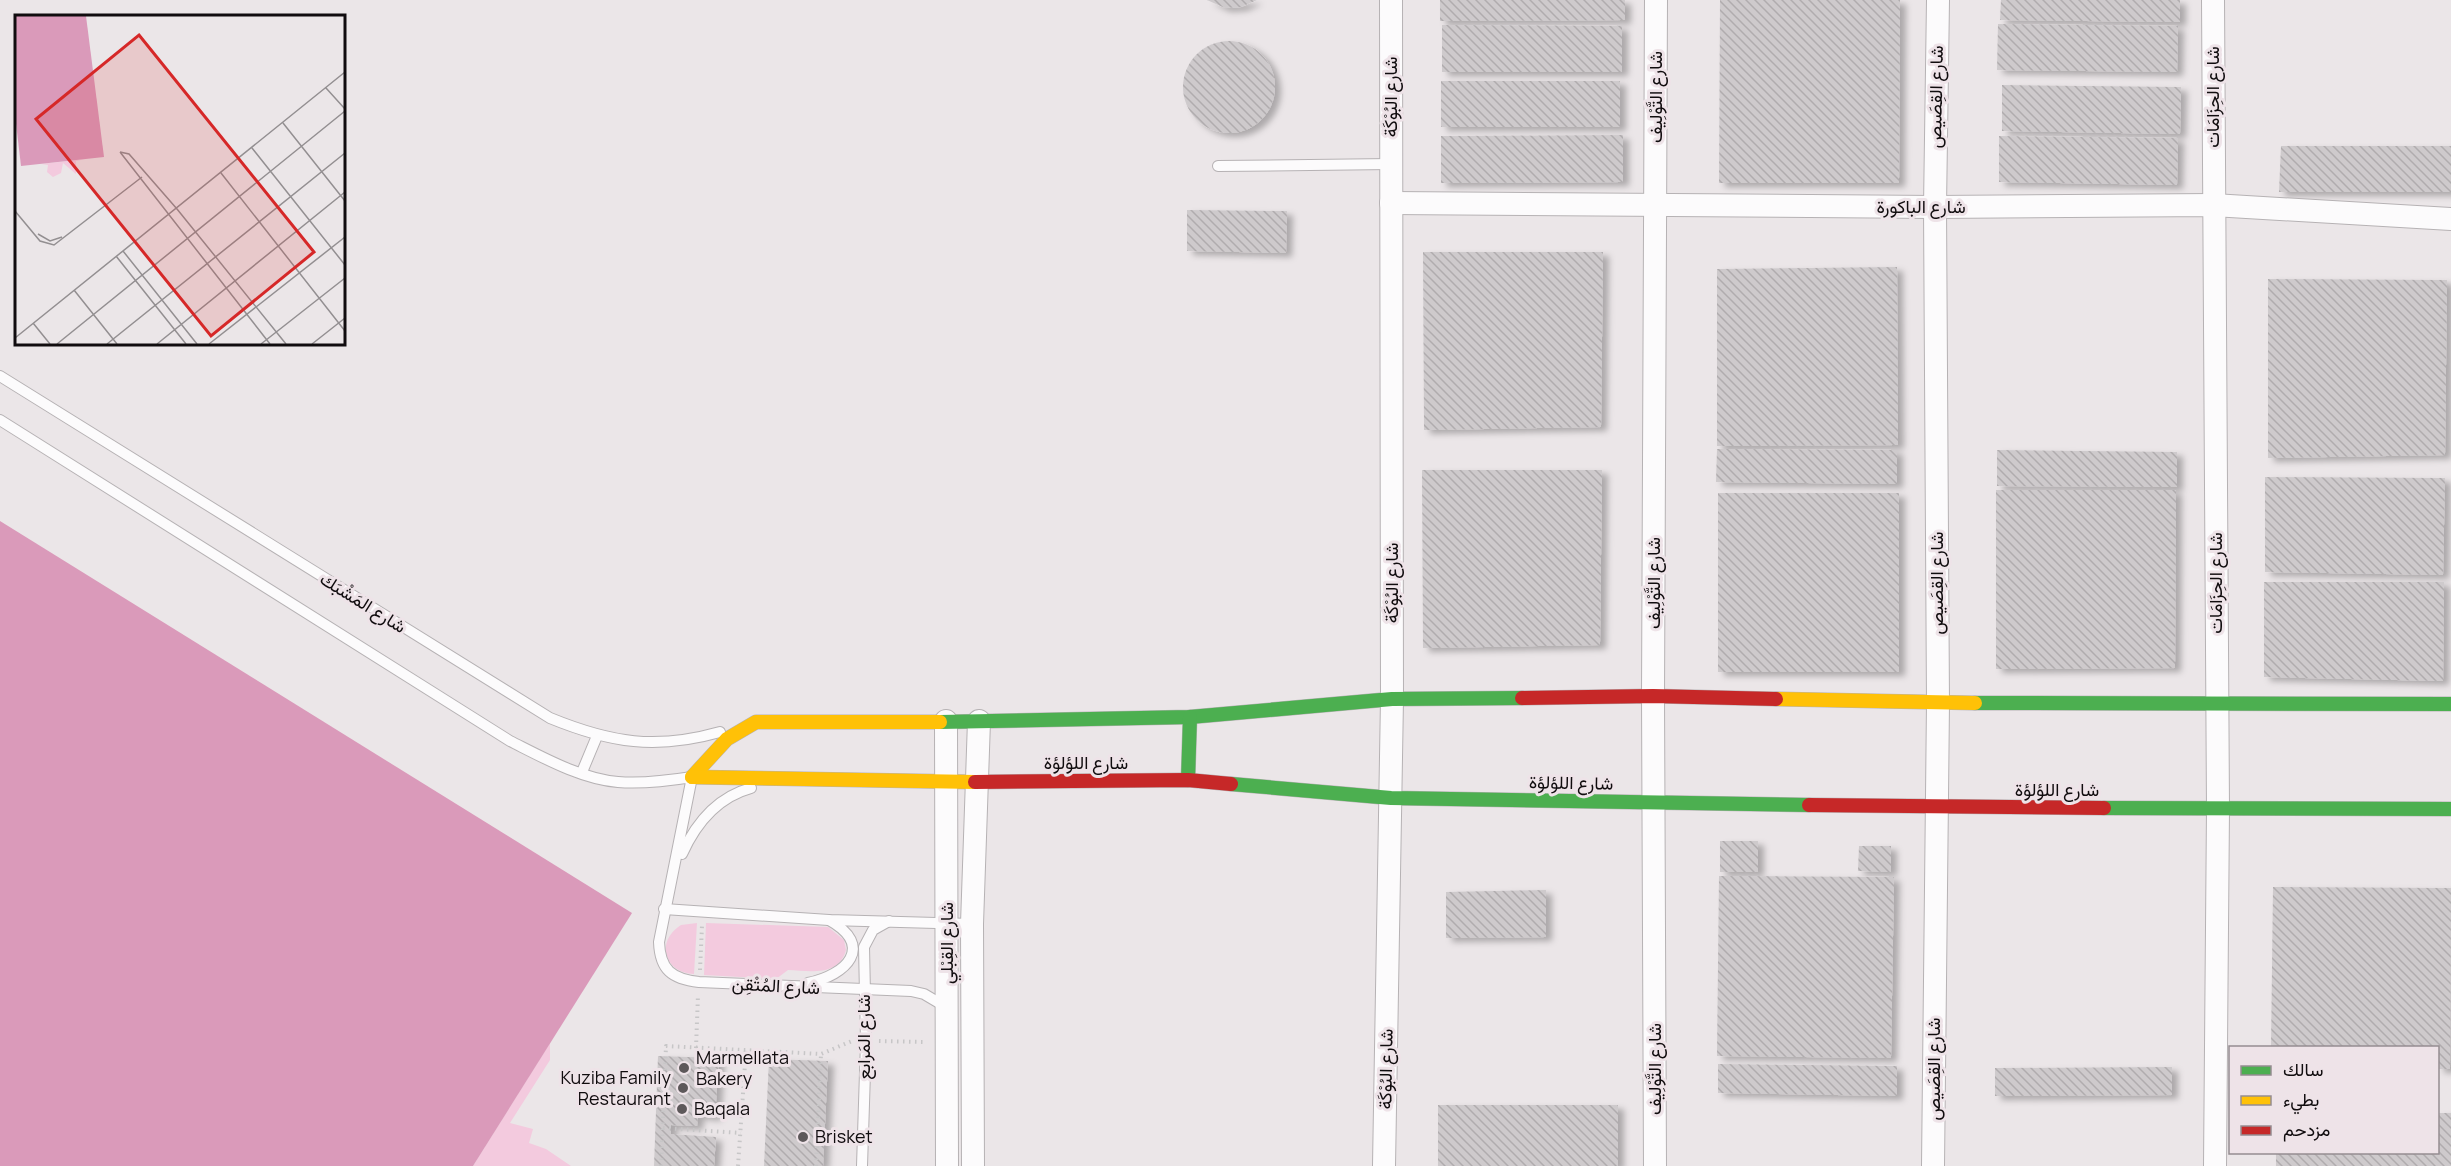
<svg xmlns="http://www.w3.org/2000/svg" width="2451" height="1166" viewBox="0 0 2451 1166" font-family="Manrope,Vazirmatn,sans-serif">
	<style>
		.green { fill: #f3cade }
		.water { fill: #da9aba }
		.building { fill: url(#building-back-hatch); filter: url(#shadow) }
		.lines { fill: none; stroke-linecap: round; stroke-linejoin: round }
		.lane-casing { stroke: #b6b2b4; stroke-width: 12 }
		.street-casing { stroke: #b6b2b4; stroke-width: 24 }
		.fast-casing { stroke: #b6b2b4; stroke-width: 15 }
		.slow-casing { stroke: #b6b2b4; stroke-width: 15 }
		.jam-casing { stroke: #b6b2b4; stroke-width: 15 }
		.path { stroke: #c7c6c7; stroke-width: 4; stroke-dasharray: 1.5 4.5; stroke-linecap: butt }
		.lane { stroke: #fcfbfc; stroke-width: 10 }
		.street { stroke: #fcfbfc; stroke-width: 22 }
		.fast { stroke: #4caf50; stroke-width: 14 }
		.slow { stroke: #ffc107; stroke-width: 14 }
		.jam { stroke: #c62828; stroke-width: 14 }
		.poi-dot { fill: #5d585a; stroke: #eee3e8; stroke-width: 2 }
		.labels { text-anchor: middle; stroke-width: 6; stroke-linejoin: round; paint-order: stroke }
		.street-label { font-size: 18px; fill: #100c0e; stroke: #eee3e8 }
		.poi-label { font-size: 18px; fill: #100c0e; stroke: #eee3e8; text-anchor: start }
		.inset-road { fill: none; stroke: #938f91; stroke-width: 1.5 }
		.view { fill: #d62828; fill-opacity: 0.15; stroke: #d62828; stroke-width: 3 }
		.inset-edge { fill: none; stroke: #100c0e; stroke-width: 3 }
	</style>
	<defs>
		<pattern id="building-back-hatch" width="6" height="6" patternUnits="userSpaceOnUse" patternTransform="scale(1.5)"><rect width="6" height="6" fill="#cecacc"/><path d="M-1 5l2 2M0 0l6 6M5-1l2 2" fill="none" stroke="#b0acae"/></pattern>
		<filter id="shadow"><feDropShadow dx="6" dy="4" stdDeviation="3" flood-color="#0004"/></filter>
	</defs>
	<rect width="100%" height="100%" fill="#ebe6e8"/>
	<g class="green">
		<path d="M 697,923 L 694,974 C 664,973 655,941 681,925 Z"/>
		<path d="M 706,923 L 828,927 L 844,940 L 846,950 C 839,977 809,971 788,970 L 776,979 L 704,975 Z"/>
		<polygon points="550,1043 550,1060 510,1123 533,1129 529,1143 546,1149 571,1166 473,1166"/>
	</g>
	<polygon class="water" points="0,521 632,913 473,1166 0,1166"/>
	<g class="building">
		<polygon points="1207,0 1257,0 1241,7 1225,8"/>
		<polygon points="1440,0 1625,0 1625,20 1440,21"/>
		<polygon points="1720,0 1900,0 1899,183 1719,183"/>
		<polygon points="2001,0 2180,0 2180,22 2000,20"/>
		<polygon points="1998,24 2178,26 2177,72 1997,70"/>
		<polygon points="1442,25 1622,26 1622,72 1442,72"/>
		<circle cx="1229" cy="87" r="46"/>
		<rect x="1441" y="81" width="179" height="46"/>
		<polygon points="2002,85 2181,87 2180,134 2002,131"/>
		<polygon points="1623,135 1623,182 1441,183 1441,136"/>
		<polygon points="1999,136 2178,138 2177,185 1999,182"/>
		<polygon points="2281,146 2451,146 2451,192 2279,192"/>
		<polygon points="1187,210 1287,211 1286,253 1187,251"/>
		<polygon points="1423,252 1603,252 1601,427 1424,430"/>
		<polygon points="1897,267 1898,445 1717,446 1717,269"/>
		<polygon points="2268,279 2447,280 2445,455 2268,458"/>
		<polygon points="1717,449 1897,450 1897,484 1716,482"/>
		<polygon points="1997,450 2177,452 2177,487 1997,486"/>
		<polygon points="1422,470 1602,470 1600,645 1423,648"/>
		<polygon points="2265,477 2445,478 2443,575 2265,572"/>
		<polygon points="1996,490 2176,490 2175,668 1996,669"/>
		<rect x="1718" y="493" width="181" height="179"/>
		<polygon points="2264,582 2444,582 2443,681 2264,677"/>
		<rect x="1720" y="841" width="38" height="31"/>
		<polygon points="1859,846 1891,846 1891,872 1858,871"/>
		<polygon points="1719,876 1894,877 1891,1058 1717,1056"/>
		<polygon points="2273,887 2451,888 2450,1069 2438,1069 2438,1048 2271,1048"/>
		<polygon points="1546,890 1546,937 1446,938 1446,892"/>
		<polygon points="658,1056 719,1058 715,1117 698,1115 697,1126 671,1125 671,1134 716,1137 714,1166 654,1166"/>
		<polygon points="769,1059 828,1061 823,1166 764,1166"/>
		<polygon points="1718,1064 1897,1066 1897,1096 1718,1093"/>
		<polygon points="2172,1067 2172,1095 1995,1096 1995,1068"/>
		<rect x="1438" y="1105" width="180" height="61"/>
		<polygon points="2438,1113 2451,1113 2451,1166 2276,1166 2276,1152 2438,1152"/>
	</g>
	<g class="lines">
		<g class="lane-casing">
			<g id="lane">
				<polyline points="1218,166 1391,164"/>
				<path d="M 0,376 L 550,718 C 611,743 656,750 720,732"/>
				<path d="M 0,420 L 510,741 C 542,757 581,779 618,782 C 643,784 667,781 692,777 L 659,942 C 660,970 672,979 699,982 L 911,991 L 924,994 L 946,1007"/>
				<polyline points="582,772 597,736"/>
				<path d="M 682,854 C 696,823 718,797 751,788"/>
				<polyline points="664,909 829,920 972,924"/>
				<path d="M 808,983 C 847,975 875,946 829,920"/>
				<polyline points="862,1166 866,1041 864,947 873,930 889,921"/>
			</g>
		</g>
		<g class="street-casing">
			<g id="street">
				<polyline points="2213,0 2218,809 2215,1166"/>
				<polyline points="1391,203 1935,207 2213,205 2451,219"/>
				<polyline points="946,721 947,1166"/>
				<polyline points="973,1166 972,924 979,721"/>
				<polyline points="1384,1166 1392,699 1391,0"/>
				<polyline points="1655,1166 1653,696 1656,0"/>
				<polyline points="1933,1166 1938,703 1935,207 1938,0"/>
			</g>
		</g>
		<g class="fast-casing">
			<g id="fast">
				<polyline points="1975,703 2451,704"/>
				<polyline points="940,722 1190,717 1392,699 1522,698"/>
				<polyline points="1188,780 1190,717"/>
				<polyline points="1231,784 1391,798 1809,805"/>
				<polyline points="2104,808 2451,809"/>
			</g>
		</g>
		<g class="slow-casing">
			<g id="slow">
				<polyline points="1776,699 1975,703"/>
				<polyline points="692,777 727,739 756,722 940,722"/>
				<polyline points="692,777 975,782"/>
			</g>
		</g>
		<g class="jam-casing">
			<g id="jam">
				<polyline points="1522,698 1653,696 1776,699"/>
				<polyline points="975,782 1188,780 1231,784"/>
				<polyline points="1809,805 2104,808"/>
			</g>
		</g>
		<g class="path">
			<polyline points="700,970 702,926"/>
			<polyline points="879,1041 926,1042"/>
			<polyline points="696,1048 698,995"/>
			<polyline points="663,1128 741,1133"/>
			<polyline points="661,1166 666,1046 821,1054 852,1041"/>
			<polyline points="738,1166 746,1050"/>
			<polyline points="816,1166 821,1054"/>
		</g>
		<use href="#lane" class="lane"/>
		<use href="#street" class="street"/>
		<use href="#fast" class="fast"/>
		<use href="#slow" class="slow"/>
		<use href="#jam" class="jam"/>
	</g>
	<g class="poi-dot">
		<circle cx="684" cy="1068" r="6"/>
		<circle cx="683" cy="1088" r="6"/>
		<circle cx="682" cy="1109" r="6"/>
		<circle cx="803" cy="1137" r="6"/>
	</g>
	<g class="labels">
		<g class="street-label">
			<text transform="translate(1391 97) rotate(-90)" y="6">شارع البُوْكَة</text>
			<text transform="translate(1656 97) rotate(-90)" y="6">شارع التَّوْلِيف</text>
			<text transform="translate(1936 97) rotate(-89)" y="6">شارع القِصَيص</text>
			<text transform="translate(2213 97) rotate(-90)" y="6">شارع الحِزَامَات</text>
			<text x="1921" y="213">شارع الباكورة</text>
			<text transform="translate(1392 583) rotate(-90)" y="6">شارع البُوْكَة</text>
			<text transform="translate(1654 583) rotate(-90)" y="6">شارع التَّوْلِيف</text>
			<text transform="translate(1937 583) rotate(-90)" y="6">شارع القِصَيص</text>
			<text transform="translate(2216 583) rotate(-90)" y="6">شارع الحِزَامَات</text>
			<text transform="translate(363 603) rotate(32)" y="6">شارع المَشْبَك</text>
			<text x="1086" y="769">شارع اللؤلؤة</text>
			<text transform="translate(1571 783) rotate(1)" y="6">شارع اللؤلؤة</text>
			<text x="2057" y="796">شارع اللؤلؤة</text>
			<text transform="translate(947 943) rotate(-90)" y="6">شارع القِبْلي</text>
			<text transform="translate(776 986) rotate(3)" y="6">شارع المُتْقِن</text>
			<text transform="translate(864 1037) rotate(-90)" y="6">شارع المَرابع</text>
			<text transform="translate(1386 1069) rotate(-89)" y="6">شارع البُوْكَة</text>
			<text transform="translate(1655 1069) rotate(-90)" y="6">شارع التَّوْلِيف</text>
			<text transform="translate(1934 1069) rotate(-90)" y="6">شارع القِصَيص</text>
		</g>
		<g class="poi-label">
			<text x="696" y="1064">Marmellata<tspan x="696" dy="21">Bakery</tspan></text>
			<text x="671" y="1084" text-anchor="end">Kuziba Family<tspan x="671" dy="21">Restaurant</tspan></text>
			<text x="694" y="1115">Baqala</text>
			<text x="815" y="1143">Brisket</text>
		</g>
	</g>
	<g transform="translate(15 15)">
		<rect width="330" height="330" fill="#ebe6e8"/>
		<path d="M 71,144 L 61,146 L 61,159 L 48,148 L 46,158 L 38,162 L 32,157 L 33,150 L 26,149 Z" fill="#f3cade"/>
		<path d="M 0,1 L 71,1 L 89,142 L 6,151 L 0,100 Z" fill="#da9aba"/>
		<path class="inset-road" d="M 311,73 L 330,94M 268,108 L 330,186M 237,133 L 330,250M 105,137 L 114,139 L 162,194 L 271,329M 105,137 L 255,329M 206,158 L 330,316M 0,196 L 25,226 L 39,230 L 127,162M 23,219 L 35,226 L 47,222M 108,236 L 182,329M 101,241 L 171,329M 59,275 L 102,329M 18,308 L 35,329M 0,323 L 330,57M 42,329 L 330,96M 92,329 L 330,138M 142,329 L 330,177M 194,329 L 330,222M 246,329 L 330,263M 297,329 L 330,303"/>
		<path class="view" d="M 124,20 L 299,237 L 196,321 L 21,104 Z"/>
		<rect width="330" height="330" class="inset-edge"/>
	</g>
	<rect x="2229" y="1046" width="210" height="108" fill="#eee3e8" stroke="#958d91" stroke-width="1.5"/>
	<rect x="2241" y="1066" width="30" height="9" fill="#4caf50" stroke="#958d91" stroke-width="1.5"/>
	<text x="2283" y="1076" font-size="18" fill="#100c0e">سالك</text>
	<rect x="2241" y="1096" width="30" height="9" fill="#ffc107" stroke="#958d91" stroke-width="1.5"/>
	<text x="2283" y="1106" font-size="18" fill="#100c0e">بطيء</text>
	<rect x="2241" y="1126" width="30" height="9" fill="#c62828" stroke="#958d91" stroke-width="1.5"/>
	<text x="2283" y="1136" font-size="18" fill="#100c0e">مزدحم</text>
</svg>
